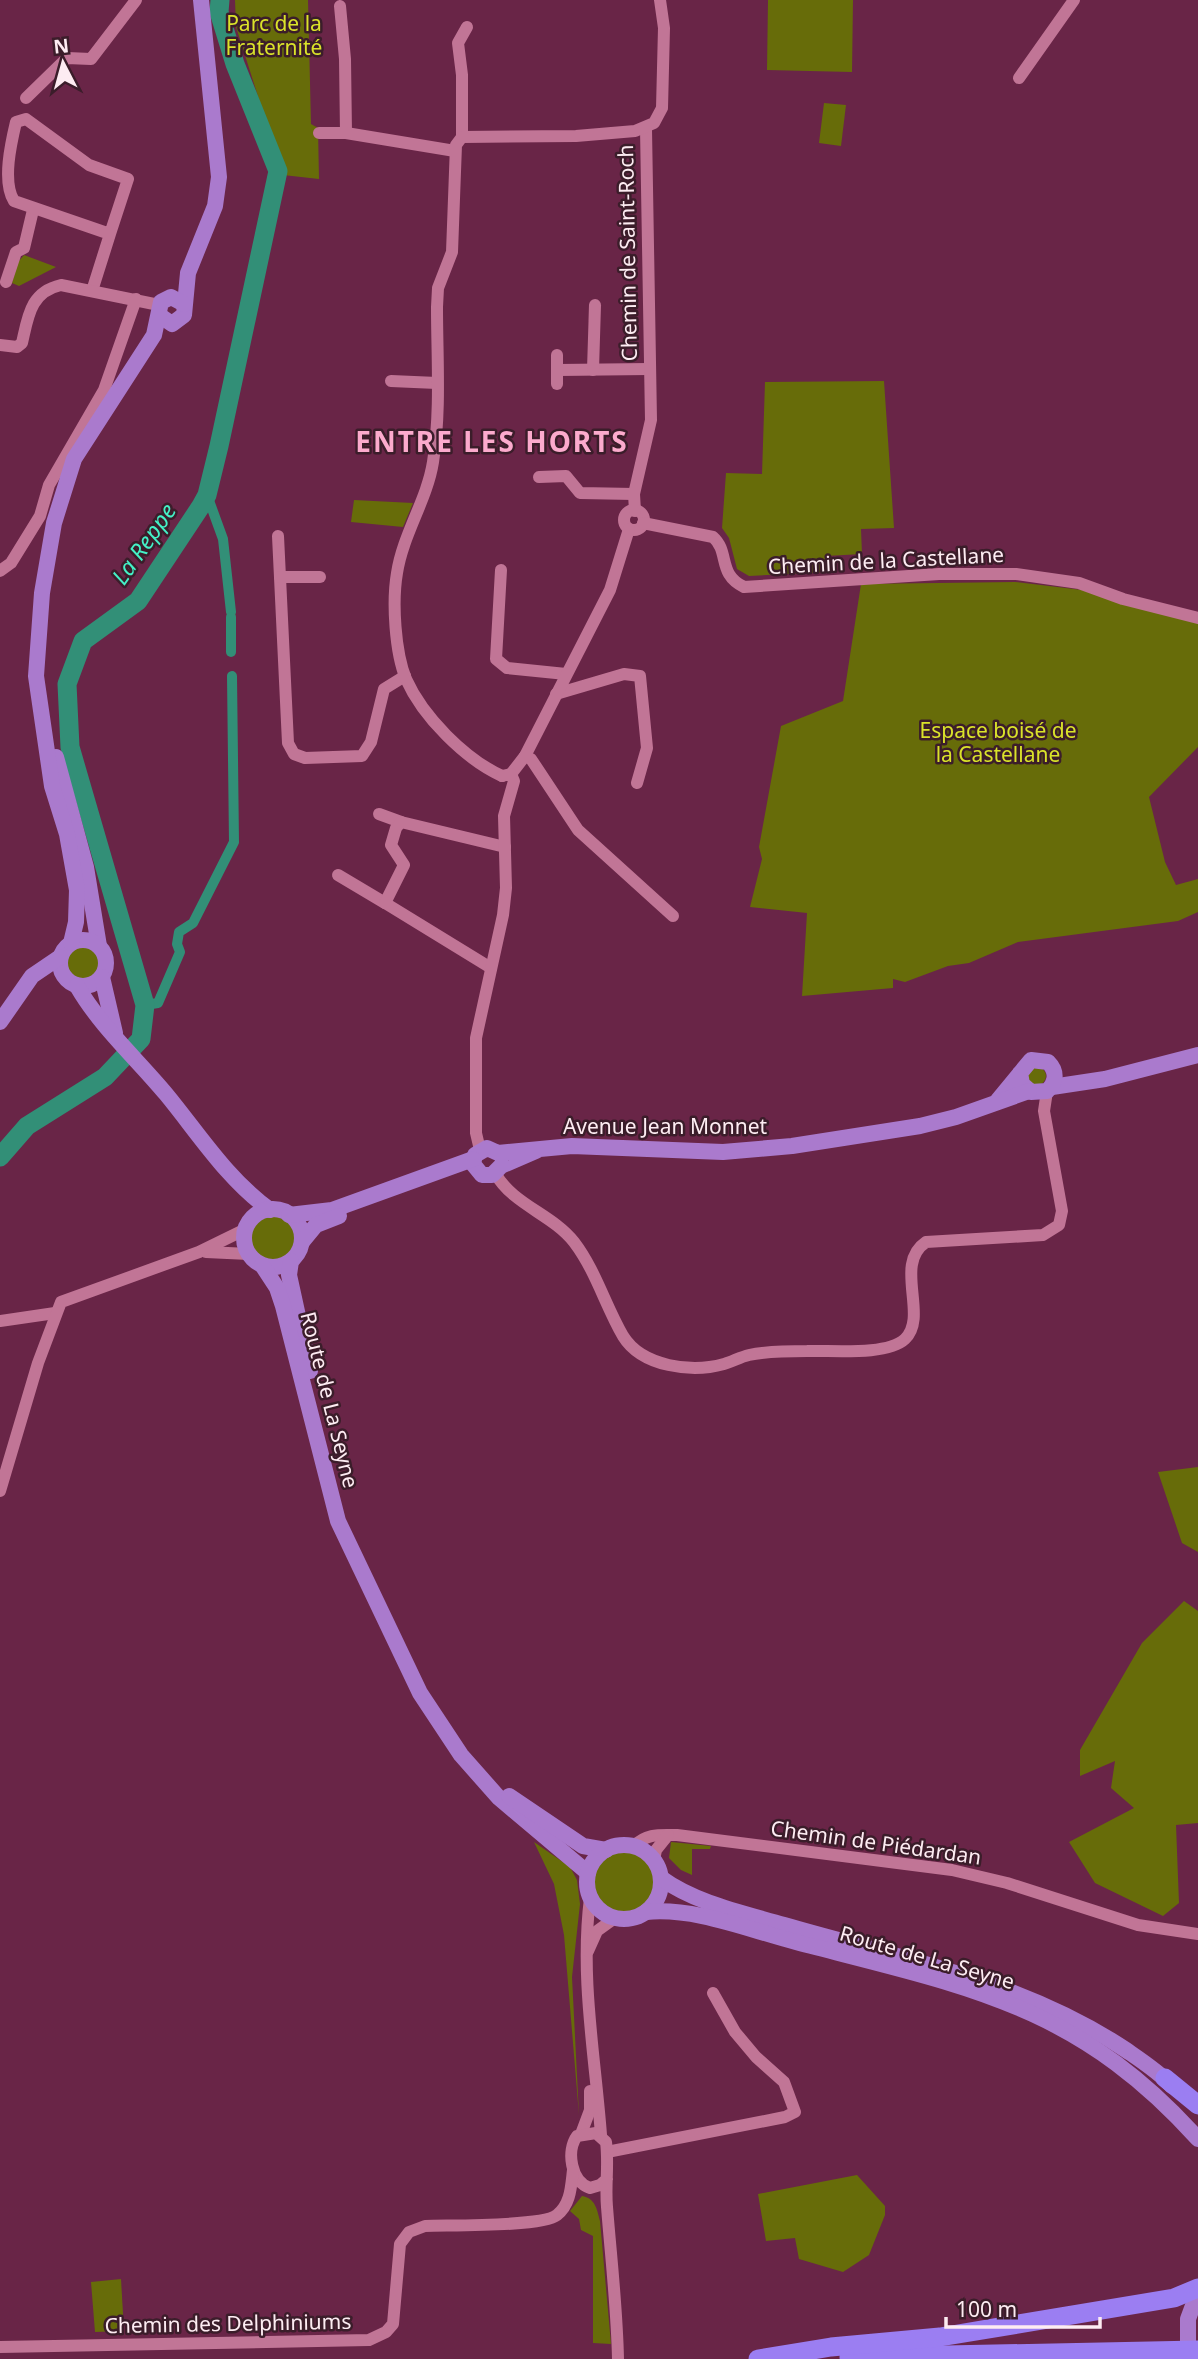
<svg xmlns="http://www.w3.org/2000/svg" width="1198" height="2359" viewBox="0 0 1198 2359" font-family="'Noto Sans',sans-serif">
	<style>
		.green { fill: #676c09 }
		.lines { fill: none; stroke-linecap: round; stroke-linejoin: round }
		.canal { stroke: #328f77; stroke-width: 10 }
		.river { stroke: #328f77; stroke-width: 19 }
		.minor { stroke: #c17596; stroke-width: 12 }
		.major { stroke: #aa7acd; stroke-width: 16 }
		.highway { stroke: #9b7ef2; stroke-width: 19 }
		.labels { text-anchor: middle; stroke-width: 5; stroke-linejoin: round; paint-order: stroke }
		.park-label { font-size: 21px; fill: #dae32a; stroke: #3b1d2a }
		.street-label { font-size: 21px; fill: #fdecf2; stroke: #3b1d2a }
		.water-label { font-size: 23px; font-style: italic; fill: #44f1c7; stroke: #3b1d2a }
		.district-label { font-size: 28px; font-weight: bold; letter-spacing: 2px; fill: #fcaacd; stroke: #3b1d2a }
	</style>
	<rect width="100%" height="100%" fill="#692547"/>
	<g class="green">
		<polygon points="235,0 308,0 311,124 318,128 319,179 283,175 236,27"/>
		<polygon points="768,0 853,0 852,72 767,70"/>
		<polygon points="824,103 846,105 841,146 819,143"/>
		<polygon points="24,255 56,267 19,286 12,283 18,262"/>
		<polygon points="884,381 894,528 861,529 862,554 826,556 826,572 749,576 737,569 729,538 722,528 726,473 762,474 765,382"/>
		<polygon points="354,500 413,503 403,527 351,522"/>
		<polygon points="1015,582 1082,590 1198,620 1198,747 1149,797 1165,862 1176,885 1198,879 1198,912 1178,921 1018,942 969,963 948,966 905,982 893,979 893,988 802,996 807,913 750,907 762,859 759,847 781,726 843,701 861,584"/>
		<circle cx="83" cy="963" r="23"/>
		<circle cx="1037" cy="1076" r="9"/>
		<circle cx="273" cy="1238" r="28"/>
		<polygon points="1198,1467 1198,1552 1182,1543 1158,1472"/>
		<polygon points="1184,1601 1198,1611 1198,1823 1176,1825 1179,1903 1163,1916 1095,1883 1069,1842 1134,1808 1111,1788 1115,1761 1080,1776 1080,1750 1142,1643"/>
		<polygon points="534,1842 570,1867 577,1880 580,1904 572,1977 579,2115 564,1935 554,1884"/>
		<polygon points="671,1842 711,1846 710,1849 692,1849 692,1875 681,1870 669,1858"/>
		<circle cx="624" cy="1882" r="37"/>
		<polygon points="857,2175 885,2206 885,2215 869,2255 843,2272 799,2259 795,2238 766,2241 758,2194"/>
		<path d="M 582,2196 C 595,2198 597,2209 600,2221 L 611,2344 L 593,2343 L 593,2236 L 581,2230 L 579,2219 L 570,2211 Z"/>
		<polygon points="121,2279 124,2331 95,2332 91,2282"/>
	</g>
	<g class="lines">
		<g class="canal">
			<polyline points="207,495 223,539 231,612"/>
			<polyline points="231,617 231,652"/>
			<polyline points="145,1005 158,1003 180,952 177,944 179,932 193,923 234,842 232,676"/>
		</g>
		<polyline class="river" points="0,1157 27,1126 105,1077 141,1039 145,1005 70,747 67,684 83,641 138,601 201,506 207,495 219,446 278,171 235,64 219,12 220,0"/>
		<g class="minor">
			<polyline points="340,6 345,59 346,133"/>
			<polyline points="1019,78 1074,0"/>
			<polyline points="26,98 67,58 91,59 136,0"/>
			<polyline points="319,133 346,133 455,151"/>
			<polyline points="462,137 462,75 458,43 467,27"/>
			<polyline points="6,282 16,252 24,248 33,210"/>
			<path d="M 92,291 L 110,234 L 14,201 C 2,182 11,143 16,122 L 26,119 L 89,165 L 128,179 L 110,234"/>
			<path d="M 0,345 L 17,347 L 22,343 C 28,317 30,292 61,285 L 159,305"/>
			<polyline points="558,370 649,369"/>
			<polyline points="593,370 595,305"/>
			<polyline points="391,381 437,383"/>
			<polyline points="557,384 557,355"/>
			<polyline points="539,477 566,476 580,493 634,494"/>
			<circle cx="634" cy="520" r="10"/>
			<polyline points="635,511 634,494 651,420 646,129"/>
			<path d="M 643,523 L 713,537 C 730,552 717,574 744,587 L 939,574 L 1016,574 L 1079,583 L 1123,599 L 1198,618"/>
			<polyline points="278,536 288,743 294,754 305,758 362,756 371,742 384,689 405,676"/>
			<polyline points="501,570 496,659 507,668 566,674"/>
			<polyline points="0,571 11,563 40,516 49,485 104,390 136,299"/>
			<polyline points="280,577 320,577"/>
			<polyline points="556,694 624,674 640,676 647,748 637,783"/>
			<polyline points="525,756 531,759 578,830 673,916"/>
			<polyline points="511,774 525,756 610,590 629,529"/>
			<path d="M 502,776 C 465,759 423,717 406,679 C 395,652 392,602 397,573 C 403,534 427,500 433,462 C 441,411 437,358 437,307 L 438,288 L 452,252 L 456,145 L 462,137 L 576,136 L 635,131 L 654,123 L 662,108 L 664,28 L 660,0"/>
			<polyline points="379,814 401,822"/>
			<polyline points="338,875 385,903"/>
			<polyline points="491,968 385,903 404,865 391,845 396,828 401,822 505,847"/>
			<polyline points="480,1150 476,1133 476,1038 503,915 506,888 504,816 514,781 511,774 502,776"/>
			<path d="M 495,1173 C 513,1205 552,1214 574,1242 C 596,1271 605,1305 623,1336 C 642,1367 692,1373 724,1364 C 732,1362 740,1357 749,1355 C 767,1351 788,1351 807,1351 C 831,1350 887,1356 905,1339 C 929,1316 893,1264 926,1242 L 1043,1235 L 1059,1225 L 1062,1211 L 1044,1111 L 1047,1091"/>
			<polyline points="206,1252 249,1254"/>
			<polyline points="0,1321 55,1313"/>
			<polyline points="0,1491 38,1363 61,1302 199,1252 246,1229"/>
			<path d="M 634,1846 C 647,1833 660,1835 677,1835 L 952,1870 L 1007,1883 L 1138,1925 L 1198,1934"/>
			<polyline points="654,1860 656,1850 668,1835"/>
			<path d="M 590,1898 C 580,1978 595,2055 601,2135"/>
			<polyline points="588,1951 597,1931 615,1918"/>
			<polyline points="581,2134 590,2110 590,2091"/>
			<polyline points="607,2152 785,2117 795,2112 784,2082 756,2057 735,2032 713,1993"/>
			<path d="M 607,2179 L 600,2185 L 590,2188 C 571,2182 566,2151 577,2136 L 596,2133 L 606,2142 C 609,2164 605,2185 607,2207 C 611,2258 617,2308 618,2359"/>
			<path d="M 0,2347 L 369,2340 L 386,2332 L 393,2324 L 400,2244 L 409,2232 L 425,2226 C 450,2225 542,2227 557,2215 C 571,2204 571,2186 573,2170"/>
		</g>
		<g class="major">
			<polyline points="159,315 172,324 184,315 188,273 215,206 219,177 201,0"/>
			<polyline points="56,757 86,867 99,946"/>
			<circle cx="83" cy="963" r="23"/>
			<polyline points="71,943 76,922 77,890 67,834 52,786 36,676 42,593 54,523 74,459 154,335 161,302 171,297 184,304"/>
			<polyline points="102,977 115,1033"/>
			<path d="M 77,986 C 100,1026 136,1058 166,1094 C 199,1134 227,1179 270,1210"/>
			<polyline points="0,1022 32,976 60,957"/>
			<polyline points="1052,1087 1105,1079 1198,1055"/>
			<path d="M 998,1100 L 1031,1060 L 1048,1062 C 1057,1071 1057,1082 1047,1091 L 1031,1092 L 1022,1084 L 1020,1073"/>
			<polyline points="536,1151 501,1166 492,1175 482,1175 473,1164 475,1155 487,1148 498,1153 572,1146 723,1152 792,1146 920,1126 956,1117 1029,1091"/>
			<circle cx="273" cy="1238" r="29"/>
			<polyline points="289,1215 332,1210 473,1159"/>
			<polyline points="302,1242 316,1225 339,1216"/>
			<polyline points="291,1261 289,1275 310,1371"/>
			<polyline points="262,1265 277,1288 283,1306 338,1521 420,1693 461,1755 499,1798 588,1873"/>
			<polyline points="509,1796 583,1846 606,1850"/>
			<circle cx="624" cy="1882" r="37"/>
			<path d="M 661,1878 C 695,1903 743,1913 784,1925 C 901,1959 1024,1981 1126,2050 C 1142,2061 1159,2072 1172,2086"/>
			<path d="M 646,1912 C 695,1907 749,1930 796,1942 C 964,1986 1076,2003 1198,2139"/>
			<polyline points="1188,2359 1188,2319 1198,2292"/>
		</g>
		<g class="highway">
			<polyline points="1165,2078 1198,2105"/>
			<polyline points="849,2357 1198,2350"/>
			<polyline points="758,2359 831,2347 940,2337 1174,2298 1198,2288"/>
		</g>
	</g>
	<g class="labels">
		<g class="park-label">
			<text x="274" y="31">Parc de la<tspan x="274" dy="24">Fraternité</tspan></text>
			<text x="998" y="738">Espace boisé de<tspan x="998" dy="24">la Castellane</tspan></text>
		</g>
		<g class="street-label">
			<text transform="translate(628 253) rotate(-91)" y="7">Chemin de Saint-Roch</text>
			<text transform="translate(886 561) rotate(-3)" y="7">Chemin de la Castellane</text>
			<text x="665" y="1134">Avenue Jean Monnet</text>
			<text transform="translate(329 1400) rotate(76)" y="7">Route de La Seyne</text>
			<text transform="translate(876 1843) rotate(8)" y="7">Chemin de Piédardan</text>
			<text transform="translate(927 1958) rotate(16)" y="7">Route de La Seyne</text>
			<text transform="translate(228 2324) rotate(-1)" y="7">Chemin des Delphiniums</text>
		</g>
		<g class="water-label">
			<text transform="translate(144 544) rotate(-55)" y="8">La Reppe</text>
		</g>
		<g class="district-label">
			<text x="492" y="452">ENTRE LES HORTS</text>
		</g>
	</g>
	<g transform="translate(63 63) rotate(354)" stroke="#3b1d2a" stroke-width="5" paint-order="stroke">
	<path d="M0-5L12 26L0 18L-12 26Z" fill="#fdecf2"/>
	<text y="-10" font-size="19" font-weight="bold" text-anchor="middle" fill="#fdecf2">N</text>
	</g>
	<path d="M946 2317v10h154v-10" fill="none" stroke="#fdecf2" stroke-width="3.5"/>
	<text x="956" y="2317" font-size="21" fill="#fdecf2" stroke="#3b1d2a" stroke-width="5" paint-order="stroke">100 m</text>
</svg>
